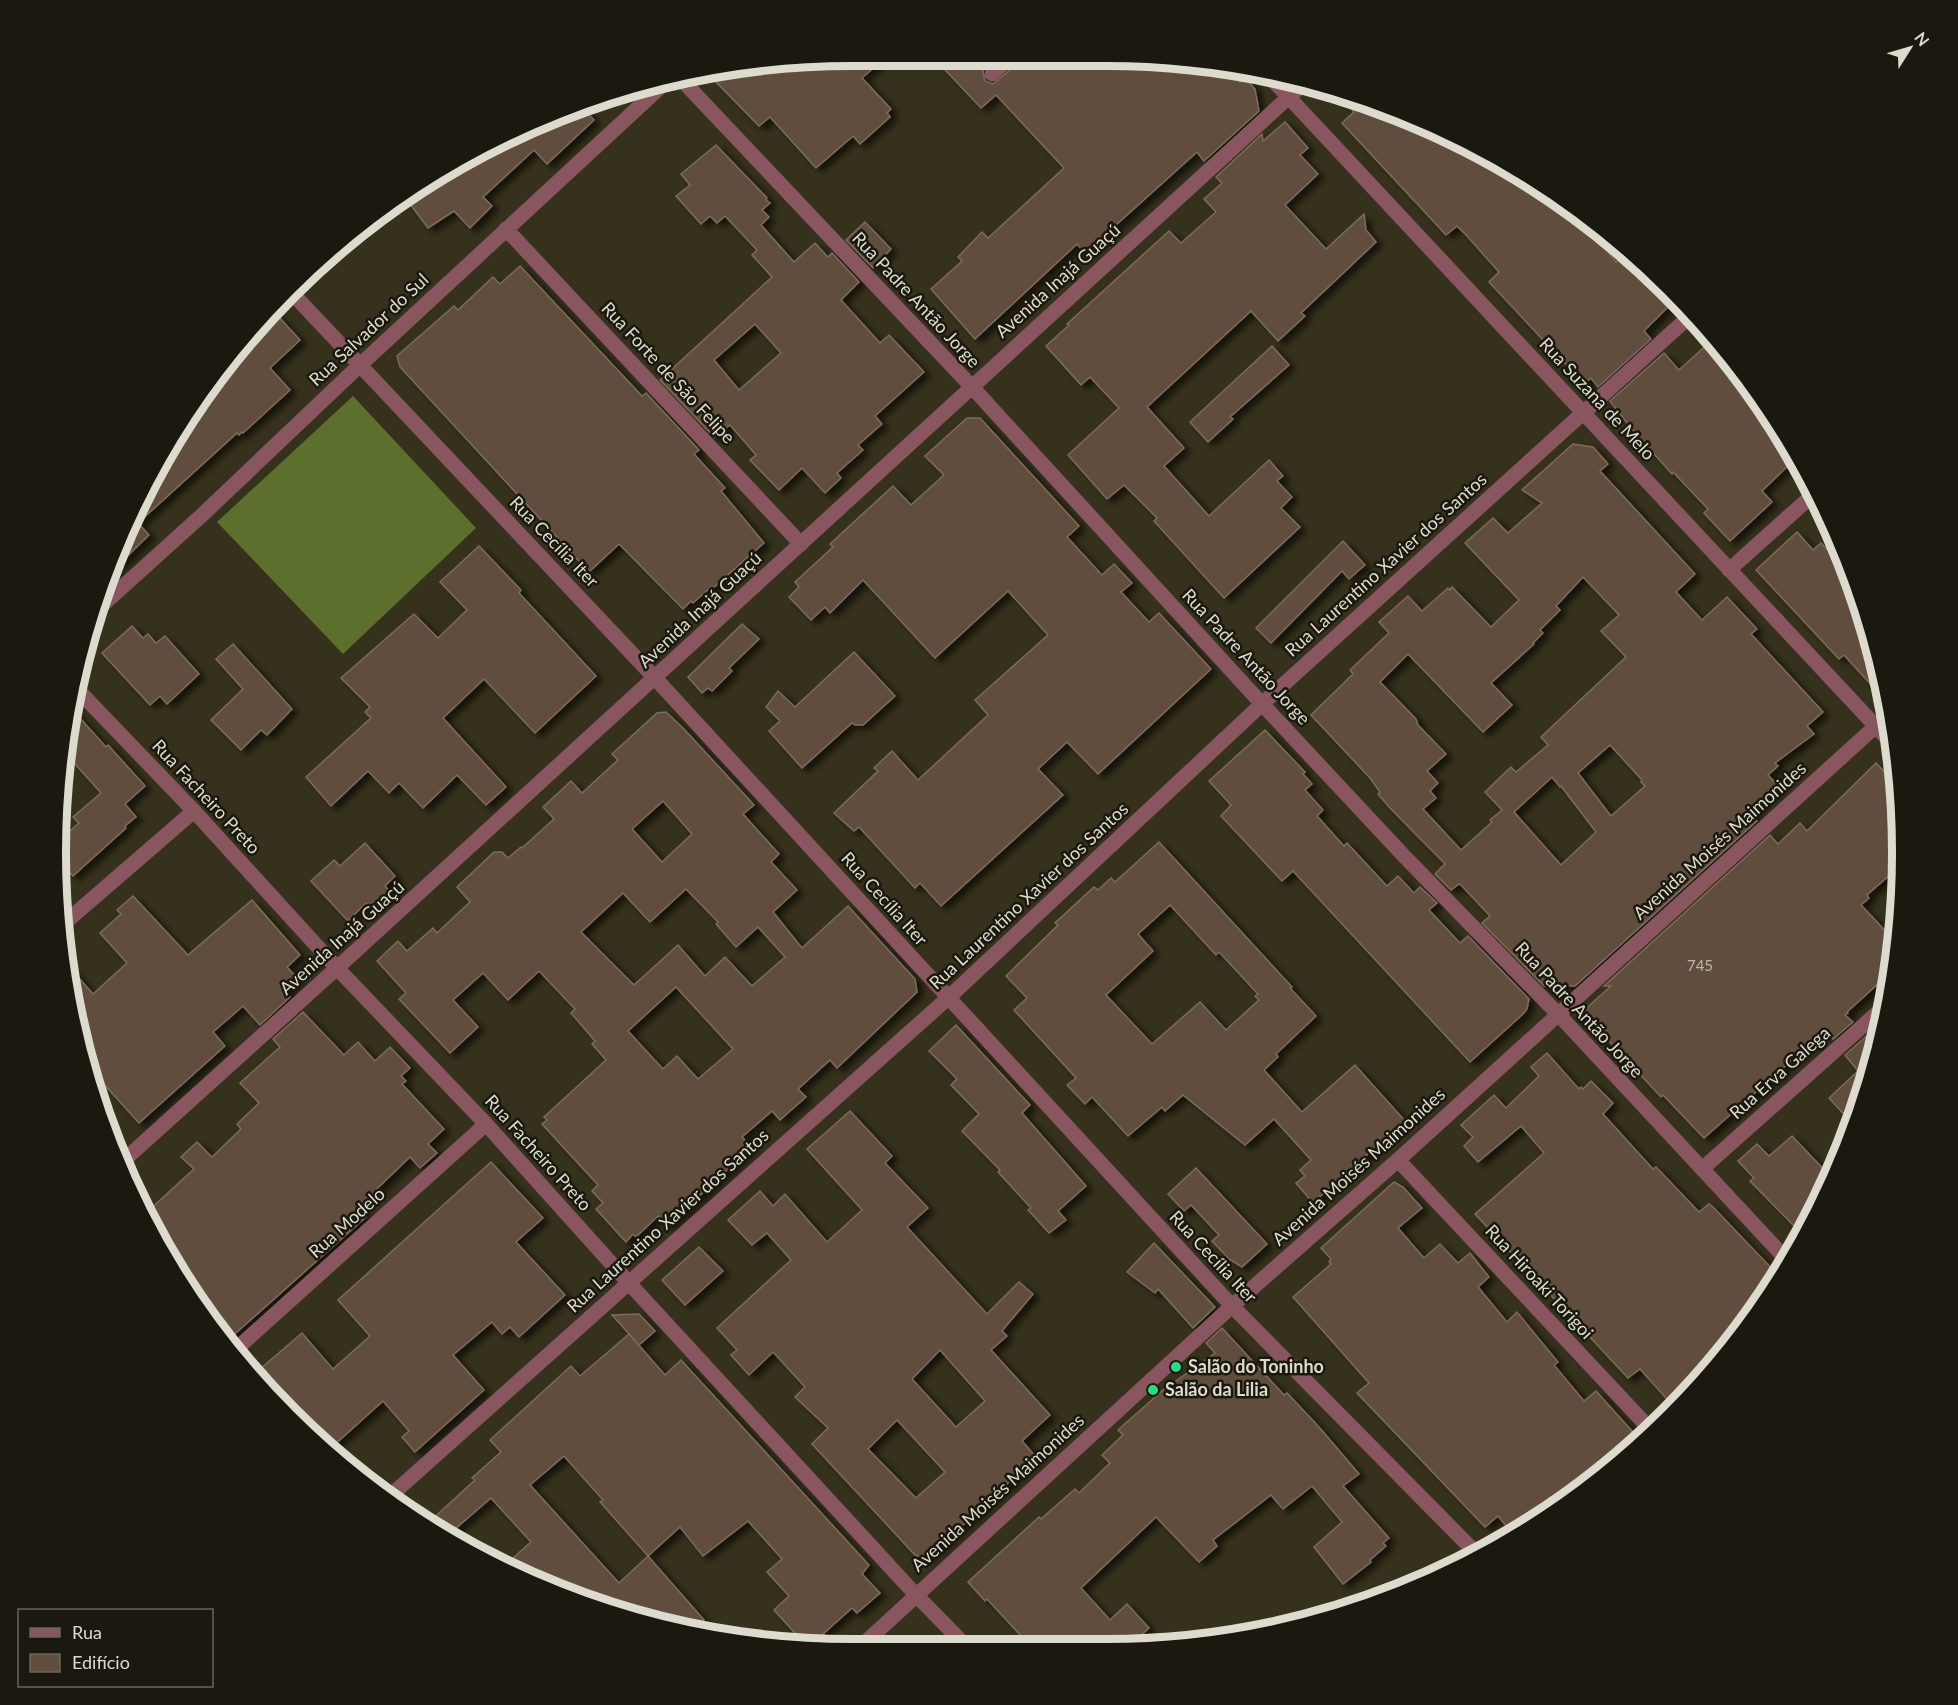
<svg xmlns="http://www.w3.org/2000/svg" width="1958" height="1705" viewBox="0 0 1958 1705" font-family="Lato,sans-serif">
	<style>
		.forest { fill: #5c6f2c }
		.building { fill: #604e3e; stroke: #7e6b5a; stroke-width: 1.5; fill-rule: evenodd; filter: url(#shadow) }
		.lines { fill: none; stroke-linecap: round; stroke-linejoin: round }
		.street { stroke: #89555f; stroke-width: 15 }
		.poi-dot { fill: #2cd884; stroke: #1b190f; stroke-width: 2 }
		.labels { text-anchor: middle; stroke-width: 5; stroke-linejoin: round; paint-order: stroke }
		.number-label { font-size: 15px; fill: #beb7aa }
		.street-label { font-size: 18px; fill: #dddace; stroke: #1b190f }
		.poi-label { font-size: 18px; font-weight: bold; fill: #dddace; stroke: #1b190f; text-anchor: start }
		.rim { fill: none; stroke: #dddace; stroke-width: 8 }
	</style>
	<defs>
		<filter id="shadow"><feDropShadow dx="6" dy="4" stdDeviation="3" flood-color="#0009"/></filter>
	</defs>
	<rect width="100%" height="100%" fill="#35311c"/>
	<polygon class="forest" points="353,396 476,528 343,654 217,522"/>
	<g class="building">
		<polygon points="852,56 887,56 862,78 891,109 887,113 890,117 860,144 853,136 816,168 770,117 759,126 716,82 728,72"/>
		<polygon points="933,57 995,58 983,71 985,81 993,84 1015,66 1019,59 1210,62 1225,66 1240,82 1245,78 1255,89 1259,111 1204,161 1197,152 1085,253 1077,244 975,339 931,289 962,261 958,257 982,232 988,238 1064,168 996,95 981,108"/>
		<polygon points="1336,92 1362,98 1500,161 1514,176 1518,172 1592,225 1589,229 1616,262 1628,251 1631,253 1675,300 1644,331 1651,339 1598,387 1591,378 1584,384 1489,282 1499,272 1467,236 1457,226 1446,235 1342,123 1354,112"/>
		<polygon points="581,107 594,120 547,164 534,150 483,197 492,206 470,228 454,211 428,228 407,200 500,138"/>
		<polygon points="1285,122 1308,148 1300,155 1318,174 1285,205 1326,249 1364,214 1366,230 1376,242 1301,313 1305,316 1278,341 1251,311 1147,407 1184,448 1164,466 1209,516 1269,460 1283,476 1277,481 1292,497 1281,508 1300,527 1224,598 1154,521 1157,518 1124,485 1107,499 1068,455 1119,408 1090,377 1081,385 1046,346 1069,325 1067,324 1169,231 1181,243 1216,212 1204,199 1222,183 1216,177 1262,134 1263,141"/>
		<path d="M 716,145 L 767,198 L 766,200 L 770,203 L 762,210 L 769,217 L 761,225 L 794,262 L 815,243 L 828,257 L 832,253 L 859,282 L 841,300 L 880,343 L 889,335 L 924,372 L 875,416 L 882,424 L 858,445 L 863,450 L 837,473 L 841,478 L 825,493 L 802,468 L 779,490 L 750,460 L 756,455 L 730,425 L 714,437 L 660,380 L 772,277 L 752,255 L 757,250 L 725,216 L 717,223 L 710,216 L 701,224 L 676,196 L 690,185 L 681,174 ZM 755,324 L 781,353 L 739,390 L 714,360 Z"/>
		<polygon points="865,222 891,249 873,268 846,240"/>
		<polygon points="520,266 642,396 646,393 699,450 694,454 725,488 721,491 764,543 713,588 712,586 693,603 691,601 683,609 619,544 589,572 400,367 397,356 454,306 458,310 493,277 500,284"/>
		<polygon points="276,314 300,340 270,368 290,390 243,433 242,432 239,435 237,433 138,523 149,535 108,575 116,547 206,392 225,373 220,367"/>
		<polygon points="1712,340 1738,367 1795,459 1762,491 1772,502 1730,541 1704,513 1708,509 1673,472 1672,474 1631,428 1610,401 1664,353 1679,370"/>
		<polygon points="1272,346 1289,365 1230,417 1233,419 1208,442 1190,422"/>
		<polygon points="967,418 980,418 1079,526 1067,537 1102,575 1114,564 1132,583 1121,592 1149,622 1159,613 1211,669 1098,774 1067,742 1038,769 1063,795 941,906 920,883 915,888 859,827 854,831 834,813 878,771 874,768 892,751 918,780 988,715 975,700 1048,635 1008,591 935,658 863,580 830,613 825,607 811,620 789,597 799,587 795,582 833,547 830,544 893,486 911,505 944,475 925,456"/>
		<path d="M 1573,444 L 1593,447 L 1608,464 L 1600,471 L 1695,574 L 1676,592 L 1702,620 L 1727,597 L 1757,629 L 1751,634 L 1823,712 L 1807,726 L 1814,734 L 1775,763 L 1778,766 L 1768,775 L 1778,786 L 1750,814 L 1757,821 L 1575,986 L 1544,986 L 1482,923 L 1490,916 L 1461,885 L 1459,884 L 1451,890 L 1435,874 L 1445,864 L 1389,807 L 1378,794 L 1380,792 L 1370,778 L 1311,715 L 1353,674 L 1350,670 L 1389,633 L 1379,622 L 1408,596 L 1422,611 L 1448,588 L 1450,590 L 1452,587 L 1491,627 L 1519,600 L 1465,543 L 1493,518 L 1508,533 L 1542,503 L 1522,490 ZM 1583,577 L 1619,615 L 1601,631 L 1626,657 L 1541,737 L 1548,745 L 1516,772 L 1511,767 L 1485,792 L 1502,810 L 1490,820 L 1492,822 L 1461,850 L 1423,809 L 1436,798 L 1430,791 L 1438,783 L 1427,771 L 1446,754 L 1418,725 L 1416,719 L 1380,682 L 1408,654 L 1483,732 L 1512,705 L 1491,683 L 1534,644 L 1533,643 L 1543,633 L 1540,630 L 1560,610 L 1556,606 ZM 1610,745 L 1642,780 L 1641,782 L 1645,786 L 1611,816 L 1578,773 ZM 1552,777 L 1560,787 L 1561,786 L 1596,832 L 1561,865 L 1514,812 Z"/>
		<polygon points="1797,532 1813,550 1821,543 1836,559 1839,556 1847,565 1860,597 1884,699 1844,655 1839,659 1756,570"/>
		<polygon points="1343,541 1365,565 1349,579 1342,571 1271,643 1256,628"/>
		<polygon points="479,546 521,590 519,593 596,676 535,733 484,679 443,718 506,787 486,805 457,775 423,808 399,783 389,793 368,771 331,806 306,777 371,718 365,712 370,707 341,678 414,614 438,638 467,610 440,582"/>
		<polygon points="742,624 759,639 729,668 732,671 712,691 708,688 702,693 688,677"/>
		<polygon points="132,626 143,638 148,634 156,643 165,636 199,674 167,704 160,696 150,705 102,653"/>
		<polygon points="233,644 292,709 267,735 261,730 241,750 211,720 243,689 216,659"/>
		<polygon points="854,652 895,696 863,725 855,725 852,723 802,768 769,731 780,721 766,707 778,691 795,707"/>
		<polygon points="70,707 106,747 108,745 145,786 125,804 136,817 125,826 126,828 73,876 60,862 62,838 79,823 73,817 101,793 67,755"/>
		<path d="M 666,712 L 684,729 L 754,805 L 743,814 L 779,854 L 771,862 L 797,890 L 773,912 L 802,948 L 848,906 L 915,979 L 917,992 L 837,1068 L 830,1060 L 798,1089 L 806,1097 L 780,1120 L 772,1111 L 742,1137 L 752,1147 L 667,1226 L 658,1216 L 636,1237 L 633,1234 L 626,1242 L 596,1209 L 603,1203 L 592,1191 L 598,1185 L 542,1124 L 547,1120 L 544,1117 L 606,1060 L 592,1044 L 595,1041 L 571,1013 L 575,1009 L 539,971 L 508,1000 L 483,973 L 453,1000 L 478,1027 L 450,1053 L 399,999 L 406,993 L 377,961 L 398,941 L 407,951 L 433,928 L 437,933 L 470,902 L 457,887 L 494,852 L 502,852 L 508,858 L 521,847 L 522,848 L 554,819 L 543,807 L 571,781 L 582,793 L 618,760 L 612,754 L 657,713 ZM 663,801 L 692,834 L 662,862 L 632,829 ZM 686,889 L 718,922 L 716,924 L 736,947 L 758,927 L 785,957 L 752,986 L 725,957 L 705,976 L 678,945 L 634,985 L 581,932 L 623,893 L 650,922 ZM 676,987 L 733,1049 L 698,1079 L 677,1056 L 663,1069 L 628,1031 Z"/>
		<polygon points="1265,730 1305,772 1303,774 1312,784 1305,790 1323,810 1317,816 1344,846 1347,843 1387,886 1398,876 1414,893 1420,887 1437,903 1429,910 1460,943 1468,936 1529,999 1527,1009 1523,1014 1470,1062 1293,871 1282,881 1221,816 1231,805 1209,781"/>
		<polygon points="1876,763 1897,785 1900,866 1867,895 1869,898 1861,905 1895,941 1894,946 1882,957 1886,960 1882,964 1890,973 1847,1012 1848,1013 1845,1015 1853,1022 1833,1039 1828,1031 1825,1033 1824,1032 1704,1138 1663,1095 1661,1097 1582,1012 1611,986 1604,986 1770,835 1778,844 1800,823 1807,831"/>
		<path d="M 1159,842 L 1292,987 L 1290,988 L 1316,1016 L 1276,1054 L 1278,1057 L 1264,1070 L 1302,1112 L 1355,1065 L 1405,1121 L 1313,1203 L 1296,1183 L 1305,1176 L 1300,1170 L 1311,1160 L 1274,1119 L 1245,1145 L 1183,1095 L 1165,1111 L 1162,1107 L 1128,1136 L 1092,1097 L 1085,1104 L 1067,1085 L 1076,1078 L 1014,1010 L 1027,998 L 1006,976 L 1058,925 L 1055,923 L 1094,887 L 1098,890 L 1111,878 L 1115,882 ZM 1170,905 L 1216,955 L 1219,952 L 1258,994 L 1255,996 L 1259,1000 L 1226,1030 L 1200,1002 L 1152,1044 L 1106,995 L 1153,951 L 1138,934 Z"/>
		<polygon points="365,843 395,876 385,886 390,892 371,909 366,903 348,921 311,881 334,860 340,866"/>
		<polygon points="133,896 188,955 252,900 300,955 287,967 298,979 285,992 290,997 260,1025 243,1006 213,1032 225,1046 139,1123 90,1069 70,968 93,994 127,963 100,933 121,914 117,910"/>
		<polygon points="303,1012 344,1055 358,1042 375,1061 390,1047 410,1068 401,1076 406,1081 402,1084 444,1129 428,1144 437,1153 420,1168 410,1157 357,1208 366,1217 227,1341 162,1251 145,1214 194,1169 181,1157 197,1142 212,1157 241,1129 237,1124 259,1103 240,1083 280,1047 273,1039"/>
		<polygon points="956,1025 1030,1105 1022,1113 1086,1186 1058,1211 1066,1220 1049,1233 1028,1210 1031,1208 998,1172 1000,1170 962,1131 979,1114 951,1085 957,1079 929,1051"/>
		<polygon points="1868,1035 1878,1043 1875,1059 1851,1122 1829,1098 1858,1071 1845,1055"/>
		<polygon points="1547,1053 1579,1089 1581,1087 1583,1089 1591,1081 1613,1103 1603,1114 1653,1169 1656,1167 1699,1212 1709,1204 1713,1207 1777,1274 1738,1338 1673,1406 1640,1369 1628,1378 1475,1214 1544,1153 1521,1126 1478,1162 1464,1146 1473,1137 1461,1125 1494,1095 1506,1108 1539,1076 1531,1067"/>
		<path d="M 850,1111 L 892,1156 L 885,1163 L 928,1208 L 907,1227 L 987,1314 L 1019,1282 L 1033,1294 L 1002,1331 L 1007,1336 L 991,1350 L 1050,1415 L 1022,1441 L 1036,1457 L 934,1552 L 924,1558 L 915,1555 L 812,1444 L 828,1428 L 795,1397 L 805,1387 L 773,1352 L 749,1375 L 731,1355 L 737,1350 L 717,1328 L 791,1260 L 767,1233 L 752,1245 L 728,1220 L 760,1191 L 773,1206 L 785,1194 L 827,1242 L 862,1210 L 807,1149 ZM 940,1350 L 985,1401 L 956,1427 L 912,1379 ZM 897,1420 L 945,1472 L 916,1498 L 868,1449 Z"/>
		<polygon points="1792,1136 1831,1177 1820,1205 1803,1232 1797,1225 1795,1227 1750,1181 1754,1178 1738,1161 1757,1144 1769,1156"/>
		<polygon points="491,1162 543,1218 516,1242 565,1295 519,1337 510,1327 502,1334 492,1322 453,1355 484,1390 415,1452 402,1437 409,1431 383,1401 332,1447 252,1376 302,1333 333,1369 370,1336 338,1300"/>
		<polygon points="1196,1168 1267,1244 1242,1267 1229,1259 1212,1241 1219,1235 1191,1205 1184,1211 1168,1194"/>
		<polygon points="1394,1182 1403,1187 1422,1208 1398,1228 1424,1258 1440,1244 1458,1263 1470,1253 1489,1277 1478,1287 1507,1322 1517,1312 1558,1362 1554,1365 1584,1401 1596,1391 1641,1441 1631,1452 1514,1535 1498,1516 1485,1527 1357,1393 1369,1383 1293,1297 1331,1264 1329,1262 1331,1259 1321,1248"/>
		<polygon points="1154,1243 1215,1307 1193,1328 1158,1289 1155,1293 1127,1272"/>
		<polygon points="699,1247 723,1271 685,1305 662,1280"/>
		<polygon points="639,1314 655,1331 639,1345 612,1315"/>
		<polygon points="1222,1328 1284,1395 1287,1393 1319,1427 1359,1474 1343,1486 1389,1538 1383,1543 1386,1546 1370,1560 1371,1562 1343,1584 1314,1547 1342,1522 1312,1486 1283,1509 1271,1495 1213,1540 1217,1546 1199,1562 1156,1517 1081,1588 1110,1620 1127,1604 1149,1628 1127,1648 1012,1649 1023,1638 987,1599 985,1601 968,1582 1039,1517 1041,1519 1075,1489 1079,1493 1110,1463 1102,1455 1123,1435 1118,1430 1172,1382 1173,1383 1215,1353 1206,1343"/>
		<polygon points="629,1334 665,1375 681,1360 869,1565 862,1574 880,1593 857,1613 852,1608 823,1634 824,1635 813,1646 806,1645 774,1610 789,1596 767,1572 782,1559 748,1521 703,1556 680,1527 648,1556 600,1502 603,1500 564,1456 530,1485 619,1583 648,1556 704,1620 690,1632 548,1589 504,1566 531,1542 491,1498 448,1535 427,1524 475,1480 472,1478 501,1452 490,1440 571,1366 580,1376"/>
	</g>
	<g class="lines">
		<g class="street">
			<polyline points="992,74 1009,59"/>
			<polyline points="1269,76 1896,748"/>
			<polyline points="680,78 972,387 1262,704 1404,856 1558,1014 1786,1259"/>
			<polyline points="506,229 801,544"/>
			<polyline points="291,292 655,678 1232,1306 1478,1555"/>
			<polyline points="1729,570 1816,492"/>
			<polyline points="97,610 201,516 359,366 668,80"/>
			<polyline points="74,686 194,811 337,968 486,1124 628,1282 916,1595 969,1649"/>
			<polyline points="61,926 194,811"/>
			<polyline points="1398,1160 1651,1430"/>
			<polyline points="122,1162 337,968 1303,84"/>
			<polyline points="1702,1169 1884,1007"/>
			<polyline points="234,1351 486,1124"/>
			<polyline points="389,1497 948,998 1262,704 1690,316"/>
			<polyline points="858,1649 1232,1306 1398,1160 1888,715"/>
		</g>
	</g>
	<g class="poi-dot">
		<circle cx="1176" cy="1367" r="6"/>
		<circle cx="1153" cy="1390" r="6"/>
	</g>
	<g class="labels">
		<g class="number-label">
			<text x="1700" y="971">745</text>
		</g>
		<g class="street-label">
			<text transform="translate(1058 281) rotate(-42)" y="6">Avenida Inajá Guaçú</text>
			<text transform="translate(916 300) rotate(47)" y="6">Rua Padre Antão Jorge</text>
			<text transform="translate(369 330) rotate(-43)" y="6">Rua Salvador do Sul</text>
			<text transform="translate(668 373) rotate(47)" y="6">Rua Forte de São Felipe</text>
			<text transform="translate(1597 399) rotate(47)" y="6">Rua Suzana de Melo</text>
			<text transform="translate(554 542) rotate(46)" y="6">Rua Cecília Iter</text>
			<text transform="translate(1386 565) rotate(-42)" y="6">Rua Laurentino Xavier dos Santos</text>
			<text transform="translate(700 610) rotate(-43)" y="6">Avenida Inajá Guaçú</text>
			<text transform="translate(1246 657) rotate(47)" y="6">Rua Padre Antão Jorge</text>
			<text transform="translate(206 797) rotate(47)" y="6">Rua Facheiro Preto</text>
			<text transform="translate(1720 841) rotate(-42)" y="6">Avenida Moisés Maimonides</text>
			<text transform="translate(1029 896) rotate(-43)" y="6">Rua Laurentino Xavier dos Santos</text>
			<text transform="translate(884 899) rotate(48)" y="6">Rua Cecília Iter</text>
			<text transform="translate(342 938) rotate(-42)" y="6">Avenida Inajá Guaçú</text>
			<text transform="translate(1579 1010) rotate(47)" y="6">Rua Padre Antão Jorge</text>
			<text transform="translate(1780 1073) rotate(-42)" y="6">Rua Erva Galega</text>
			<text transform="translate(538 1153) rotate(48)" y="6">Rua Facheiro Preto</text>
			<text transform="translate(1359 1167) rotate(-42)" y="6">Avenida Moisés Maimonides</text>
			<text transform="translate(668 1221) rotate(-42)" y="6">Rua Laurentino Xavier dos Santos</text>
			<text transform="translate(347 1223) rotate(-42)" y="6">Rua Modelo</text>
			<text transform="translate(1213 1257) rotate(47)" y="6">Rua Cecília Iter</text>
			<text transform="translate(1539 1282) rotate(47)" y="6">Rua Hiroaki Torigoi</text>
			<text transform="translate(998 1493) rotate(-42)" y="6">Avenida Moisés Maimonides</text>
		</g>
		<g class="poi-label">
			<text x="1188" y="1373">Salão do Toninho</text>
			<text x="1165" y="1396">Salão da Lilia</text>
		</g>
	</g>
	<path d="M0 0H1958V1705H0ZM852 66H1106A786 786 0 0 1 1892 852V853A786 786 0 0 1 1106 1639H852A786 786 0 0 1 66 853V852A786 786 0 0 1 852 66Z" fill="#1b190f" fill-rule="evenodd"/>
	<path class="rim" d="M852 66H1106A786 786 0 0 1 1892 852V853A786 786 0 0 1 1106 1639H852A786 786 0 0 1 66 853V852A786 786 0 0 1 852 66Z"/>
	<rect x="18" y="1609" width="195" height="78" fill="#1b190f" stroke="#69665b" stroke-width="1.5"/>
	<rect x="30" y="1628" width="30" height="9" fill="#89555f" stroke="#69665b" stroke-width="1.5"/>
	<text x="72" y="1639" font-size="18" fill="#dddace">Rua</text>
	<rect x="30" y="1654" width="30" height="18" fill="#604e3e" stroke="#69665b" stroke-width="1.5"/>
	<text x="72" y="1669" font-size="18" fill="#dddace">Edifício</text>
	<g transform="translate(1910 48) rotate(53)" stroke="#1b190f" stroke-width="4.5" paint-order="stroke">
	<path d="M0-4.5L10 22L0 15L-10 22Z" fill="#dddace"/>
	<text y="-9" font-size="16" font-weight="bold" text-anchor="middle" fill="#dddace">N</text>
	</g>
</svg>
